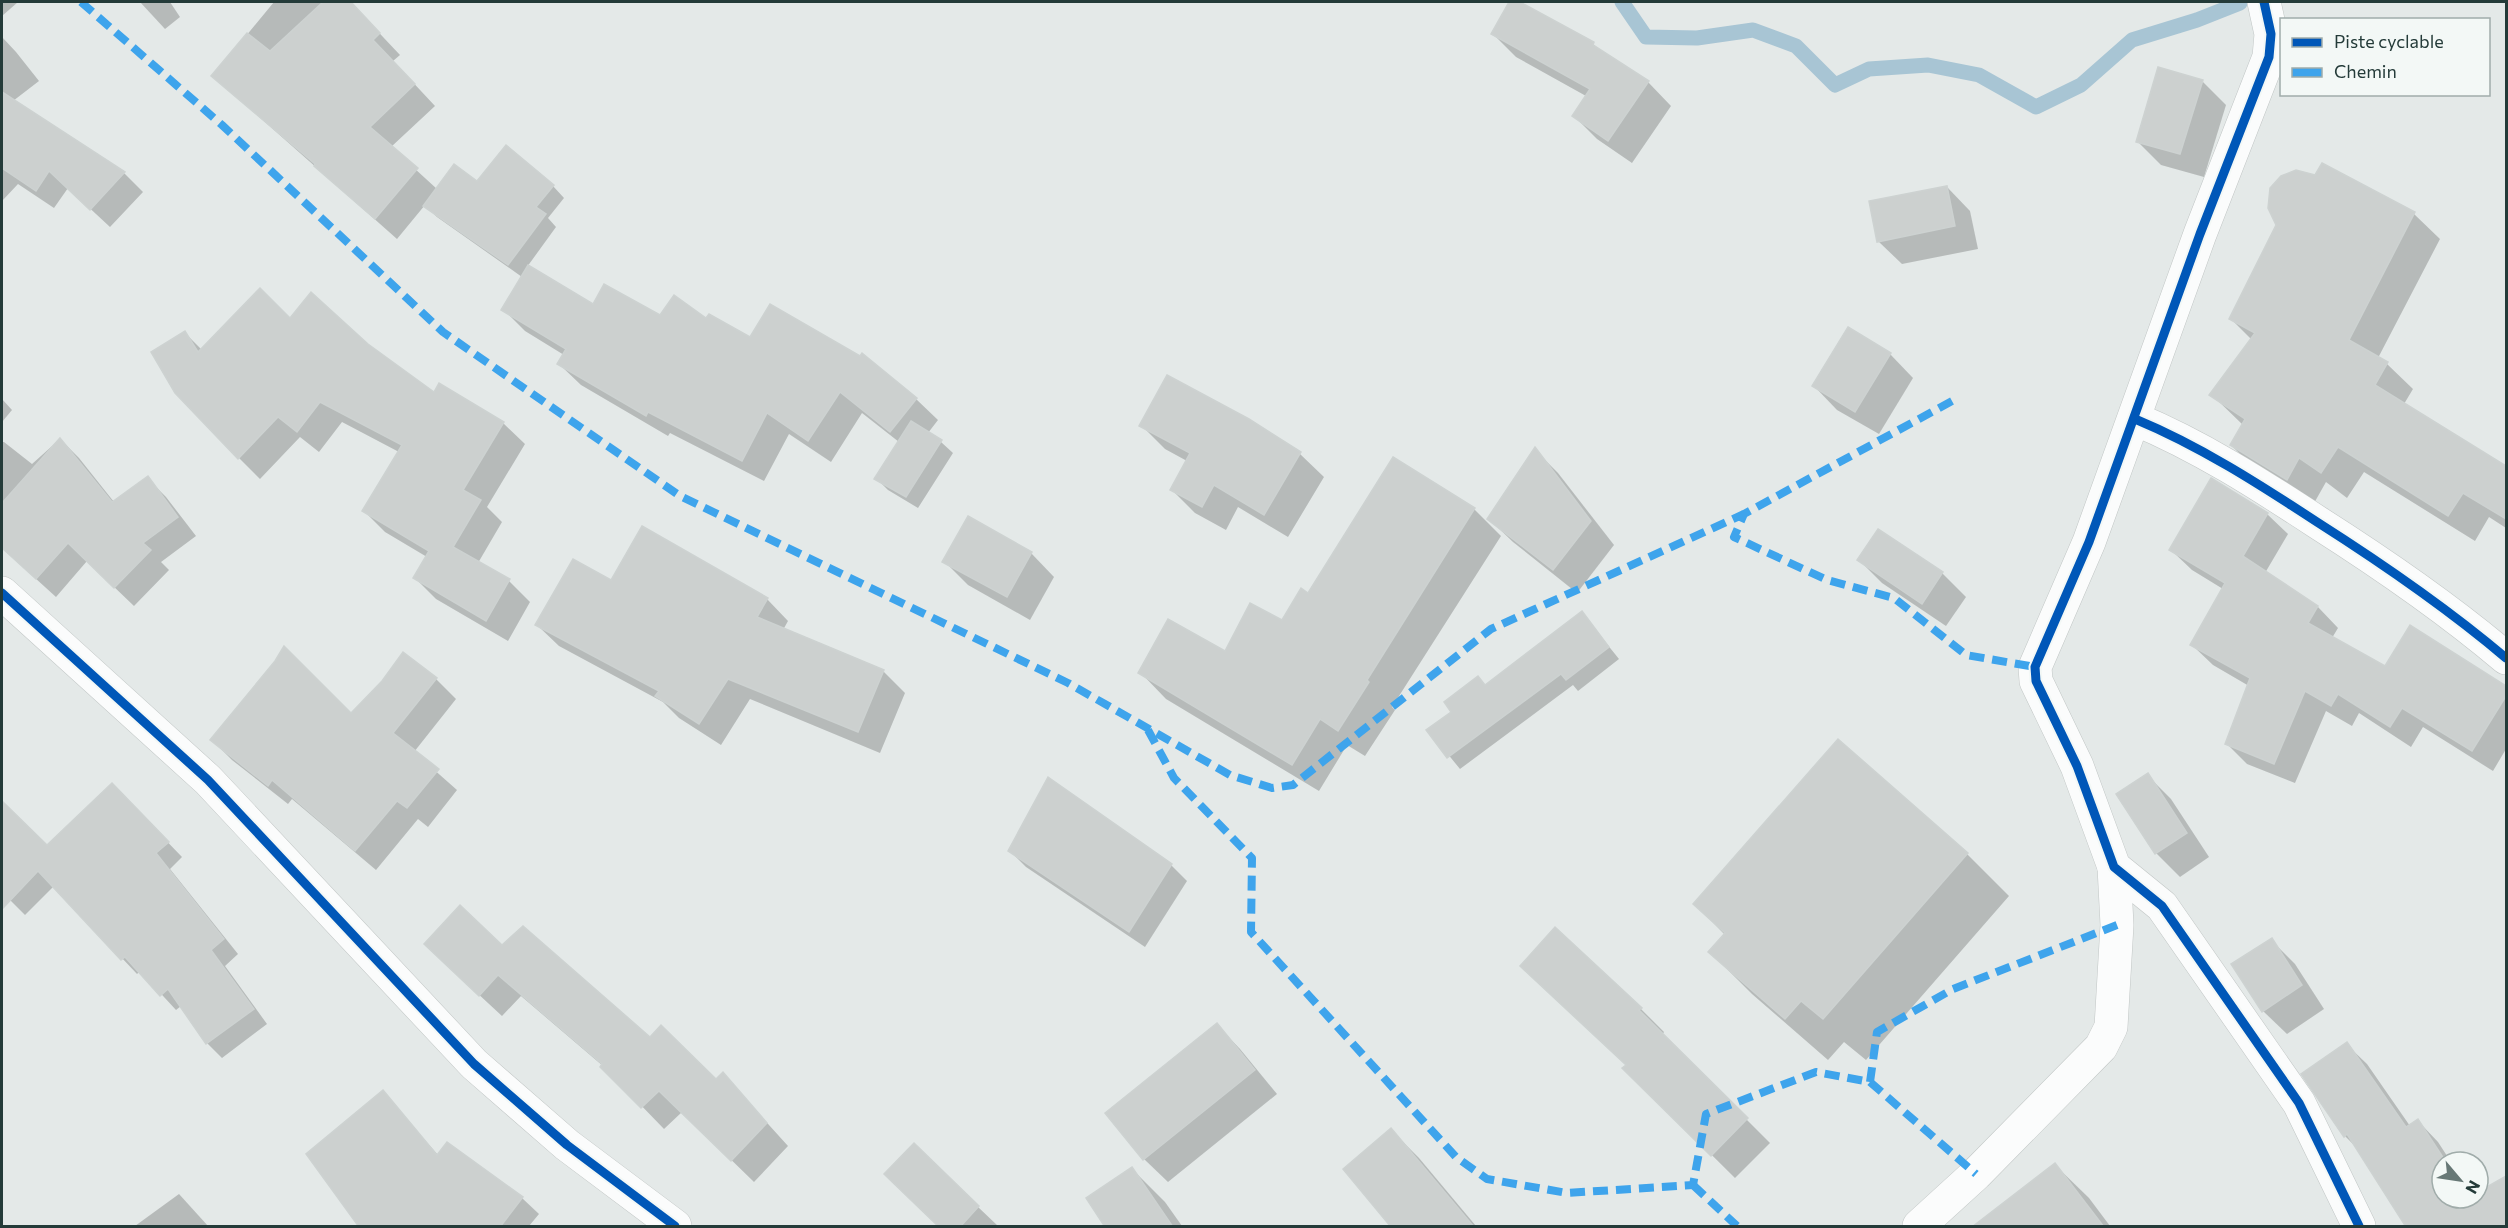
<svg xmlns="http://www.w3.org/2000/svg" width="2508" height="1228" viewBox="0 0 2508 1228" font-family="Commissioner,sans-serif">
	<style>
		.shadow { fill: #0003 }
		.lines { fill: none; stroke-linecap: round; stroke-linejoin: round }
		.stream { stroke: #a8c5d4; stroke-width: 15 }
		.building { fill: #ccd0cf; stroke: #cdd2d1; stroke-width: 1.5 }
		.street-casing { stroke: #c1c6c5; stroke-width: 34 }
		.street { stroke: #fbfcfc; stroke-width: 33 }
		.quiet { stroke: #3ea4ec; stroke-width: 8; stroke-dasharray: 15 8; stroke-linecap: butt }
		.cycleway-casing { stroke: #f3f8f6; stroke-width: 13 }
		.cycleway { stroke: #0057b8; stroke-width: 9 }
	</style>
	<rect width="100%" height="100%" fill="#e4e9e8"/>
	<g class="shadow">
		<polygon points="2,2 18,2 2,16"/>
		<polygon points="140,2 170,2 180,17 165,29"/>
		<polygon points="274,2 350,2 400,55 393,61 435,106 391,147 437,189 477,183 553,186 564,198 548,218 556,227 527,267 593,307 661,317 707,320 751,339 916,399 938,420 928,433 941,442 953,453 918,508 888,490 876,478 899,442 862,413 831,462 789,434 764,481 670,433 668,436 581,385 559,364 564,355 525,331 503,309 522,277 437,217 425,205 397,239 213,76"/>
		<polygon points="1511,2 1517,2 1593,44 1602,52 1648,82 1671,106 1632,163 1597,139 1574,116 1586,96 1516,57 1493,34"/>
		<polygon points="2,37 16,52 39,81 13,101 125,174 143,192 110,227 68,188 54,208 18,184 2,201"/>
		<polygon points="2202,81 2226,105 2204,177 2161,165 2137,141"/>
		<polygon points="2322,165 2414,214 2440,239 2378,358 2387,364 2413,389 2404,404 2506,468 2506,528 2489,517 2475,541 2364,472 2347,498 2326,482 2313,505 2257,471 2231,445 2243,425 2211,394 2252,340 2231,319"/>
		<polygon points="1947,187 1970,211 1978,249 1902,264 1878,241"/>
		<polygon points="290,320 367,345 434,395 503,423 525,444 487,507 502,522 478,563 509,581 530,602 508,641 436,599 415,578 427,557 385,532 364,511 399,452 342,422 319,452 300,437 260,479 239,458 185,333 202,350"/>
		<polygon points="1890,354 1913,378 1879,434 1837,410 1814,386"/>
		<polygon points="2,399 12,410 2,422"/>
		<polygon points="1248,420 1300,454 1324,477 1288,537 1238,507 1226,530 1195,513 1172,490 1187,461 1165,449 1141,425"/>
		<polygon points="60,439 79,458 114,502 147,478 166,497 196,536 161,562 169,570 134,606 87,561 56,597 2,548 2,442 4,442 32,464"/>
		<polygon points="1535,450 1558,473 1614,545 1577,593 1513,542 1489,519"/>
		<polygon points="1474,509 1501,536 1392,707 1395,710 1365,756 1347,745 1319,791 1166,699 1140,672 1226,653 1283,622 1309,595"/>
		<polygon points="2267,514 2288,534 2265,573 2318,607 2338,628 2332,638 2385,668 2410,627 2506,688 2506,749 2493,771 2423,727 2411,747 2359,713 2352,726 2326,711 2295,783 2247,764 2226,743 2249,686 2213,665 2192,645 2223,589 2192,570 2171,550"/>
		<polygon points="1878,531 1942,573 1966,597 1946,626 1882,583 1859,560"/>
		<polygon points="1031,553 1054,577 1030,620 968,585 944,561"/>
		<polygon points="611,583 767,599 788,621 783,630 883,671 905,693 880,753 750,699 721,745 679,718 663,702 559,646 537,625"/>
		<polygon points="1582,613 1619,659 1578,691 1573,685 1460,769 1429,731"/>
		<polygon points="436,679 456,699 414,752 457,790 428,827 418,819 376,870 292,799 288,804 232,760 212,740 351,715"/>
		<polygon points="2147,775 2171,799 2209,857 2180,877 2156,853 2118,795"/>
		<polygon points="127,800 182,857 170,869 238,954 225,966 267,1024 222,1058 207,1043 181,1006 176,1010 140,971 137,974 54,886 25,915 2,892 2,823 12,813 47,847"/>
		<polygon points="1010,851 1171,865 1187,881 1145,947 1026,867"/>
		<polygon points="1967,854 2009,896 1866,1060 1844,1042 1828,1060 1752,994 1710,952 1725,935 1695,904"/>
		<polygon points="2271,940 2295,964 2324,1009 2287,1034 2263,1011"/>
		<polygon points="502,947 716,1082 723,1074 788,1146 754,1182 682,1112 664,1129 603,1066 521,996 502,1016 448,966"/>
		<polygon points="1545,989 1641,1009 1664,1032 1662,1035 1770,1143 1735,1178 1624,1068 1627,1065"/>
		<polygon points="1217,1025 1240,1049 1277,1094 1168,1182 1144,1159"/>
		<polygon points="2346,1044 2367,1064 2410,1126 2418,1121 2438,1142 2451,1162 2442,1162 2442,1198 2478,1198 2478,1193 2506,1178 2506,1226 2411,1226 2358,1149 2345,1136"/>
		<polygon points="383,1093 438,1155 522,1198 539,1214 529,1226 395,1226"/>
		<polygon points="1391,1130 1419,1158 1476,1226 1393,1226"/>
		<polygon points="914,1145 978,1207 998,1226 940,1226"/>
		<polygon points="2055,1165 2089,1198 2110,1226 1975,1226"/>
		<polygon points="1132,1169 1165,1202 1182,1226 1107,1226"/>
		<polygon points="179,1194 208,1226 135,1226"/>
	</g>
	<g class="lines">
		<polyline class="stream" points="1622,2 1646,37 1697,38 1753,30 1796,46 1835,85 1869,69 1928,65 1979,75 2036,107 2081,85 2132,40 2197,20 2240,3"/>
	</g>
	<g class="building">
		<polygon points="323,2 351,2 380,33 373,40 415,84 370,127 418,168 375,219 314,166 315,164 211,76 247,33 270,51"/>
		<polygon points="1509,2 1520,2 1594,42 1593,45 1649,81 1608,141 1572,116 1590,89 1491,34"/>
		<polygon points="2158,67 2203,80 2180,154 2136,142"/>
		<polygon points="2,92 125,172 90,210 49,171 36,191 2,168"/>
		<polygon points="506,145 554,185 536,207 546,214 508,265 423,206 454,164 477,181"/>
		<polygon points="2322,163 2415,212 2349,340 2388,362 2375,385 2506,466 2506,519 2463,493 2448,516 2338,447 2321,473 2299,458 2287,480 2230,445 2245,419 2209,395 2255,333 2229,319 2276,225 2268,208 2270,188 2281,176 2296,170 2315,175"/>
		<polygon points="1947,186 1955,226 1877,242 1869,201"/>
		<polygon points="528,265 593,304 604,284 660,315 674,295 706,318 709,314 750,337 770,304 860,356 862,353 917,398 890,432 840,392 808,441 767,413 742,461 648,412 646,416 557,364 566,349 501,310"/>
		<polygon points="260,288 290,318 311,292 368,344 434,392 439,383 504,422 463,490 481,500 453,547 510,579 486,621 413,578 429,551 362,511 402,445 320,402 297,432 278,417 238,459 175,393 151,352 185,331 198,352"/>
		<polygon points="1848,327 1891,353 1855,412 1812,386"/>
		<polygon points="1167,375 1249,419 1301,452 1264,515 1214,485 1202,507 1170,490 1190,453 1139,426"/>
		<polygon points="911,421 942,440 906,497 874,479"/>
		<polygon points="60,438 112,502 148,476 178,517 143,543 151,550 114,588 68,543 36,579 2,548 2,503"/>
		<polygon points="1535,447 1591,521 1553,570 1487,519"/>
		<polygon points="1393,457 1475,508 1367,680 1369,682 1338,731 1320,719 1292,765 1138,673 1168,619 1225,651 1250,603 1282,620 1301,588 1308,593"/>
		<polygon points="2211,478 2268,513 2243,556 2318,606 2308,623 2385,666 2410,625 2506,686 2506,696 2472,751 2402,708 2390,727 2338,694 2331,706 2305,691 2274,764 2225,744 2250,678 2190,645 2225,583 2169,550"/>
		<polygon points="968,516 1032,552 1007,597 942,562"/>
		<polygon points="642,526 768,598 757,617 884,670 858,732 728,679 699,724 655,696 659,691 535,625 573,559 611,580"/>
		<polygon points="1878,529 1943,572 1922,604 1857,560"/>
		<polygon points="1582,611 1609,647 1566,680 1561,674 1447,758 1426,730 1451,712 1444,702 1478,676 1485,685"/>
		<polygon points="284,646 351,713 382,681 403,652 437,678 393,733 439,769 407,808 397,801 355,851 272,780 268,786 210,740 275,661"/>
		<polygon points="1838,739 1968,853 1823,1019 1801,1001 1785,1019 1708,952 1725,933 1693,904"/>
		<polygon points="2148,773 2187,833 2155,854 2116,794"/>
		<polygon points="1048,777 1172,864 1129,932 1008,851"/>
		<polygon points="112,783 169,842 156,853 224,939 211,950 254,1009 206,1044 168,989 160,996 125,957 121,960 38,871 2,909 2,801 47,845"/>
		<polygon points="460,905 502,945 523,926 650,1037 661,1025 716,1079 723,1072 767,1123 731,1161 659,1091 641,1108 600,1067 602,1064 498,975 479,996 424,944"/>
		<polygon points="1555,927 1642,1008 1639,1010 1748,1118 1711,1156 1622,1068 1626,1065 1520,966"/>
		<polygon points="2272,938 2302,985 2262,1012 2231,964"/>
		<polygon points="1217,1023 1255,1070 1143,1160 1105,1113"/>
		<polygon points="2347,1042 2406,1127 2418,1119 2446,1162 2442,1162 2442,1198 2478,1198 2478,1192 2506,1176 2506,1227 2406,1227 2347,1134 2344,1137 2301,1074"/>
		<polygon points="383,1090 437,1155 447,1142 523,1197 500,1227 359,1227 306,1154"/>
		<polygon points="1391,1128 1474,1227 1391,1227 1343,1169"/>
		<polygon points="914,1143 979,1206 960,1227 939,1227 884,1174"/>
		<polygon points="2055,1163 2104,1227 1972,1227"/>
		<polygon points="1132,1167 1173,1227 1105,1227 1086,1198"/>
	</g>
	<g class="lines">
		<g class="street-casing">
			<g id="street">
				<polyline points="2264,2 2271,34 2269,57 2200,234 2089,542 2035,667 2036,681 2077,766 2114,867 2162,906 2299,1103 2359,1226"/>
				<path d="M 2135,419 C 2200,446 2259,484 2317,522 C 2383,564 2447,608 2506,658"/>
				<polyline points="2,593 208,780 474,1064 567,1145 675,1226"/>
				<polyline points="1919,1226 1976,1174 2101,1047 2111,1027 2117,925 2114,867"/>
			</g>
		</g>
		<use href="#street" class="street"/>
		<g class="quiet">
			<polyline points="81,2 222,125 443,332 680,496 1068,683 1230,775 1272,788 1293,785 1491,629 1744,514"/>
			<polyline points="1952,401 1744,514 1734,537 1827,580 1894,598 1966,655 2035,667"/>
			<polyline points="1148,730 1174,778 1252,858 1251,932 1456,1157 1487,1179 1567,1193 1693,1185 1706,1114 1816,1072 1870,1082 1877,1032 1953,989 2117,925"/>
			<polyline points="1870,1082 1976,1174"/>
			<polyline points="1693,1185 1737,1226"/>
		</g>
		<g class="cycleway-casing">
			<g id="cycleway">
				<polyline points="2264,2 2271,34 2269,57 2200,234 2089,542 2035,667 2036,681 2077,766 2114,867 2162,906 2299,1103 2359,1226"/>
				<path d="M 2135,419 C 2200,446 2259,484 2317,522 C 2383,564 2447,608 2506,658"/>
				<polyline points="2,593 208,780 474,1064 567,1145 675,1226"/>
			</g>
		</g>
		<use href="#cycleway" class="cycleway"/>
	</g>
	<rect width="2508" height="1228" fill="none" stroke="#243b39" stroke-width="6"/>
	<rect x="2280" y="18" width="210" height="78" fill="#f3f8f6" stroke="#a0acaa" stroke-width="1.5"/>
	<rect x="2292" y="38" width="30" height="9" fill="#0057b8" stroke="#a0acaa" stroke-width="1.5"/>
	<text x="2334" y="48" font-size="18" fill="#243b39">Piste cyclable</text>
	<rect x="2292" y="68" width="30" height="9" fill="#3ea4ec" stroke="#a0acaa" stroke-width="1.5"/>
	<text x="2334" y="78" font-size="18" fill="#243b39">Chemin</text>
	<g transform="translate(2460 1180) rotate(119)"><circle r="28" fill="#f3f8f6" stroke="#a0acaa" stroke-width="1.5"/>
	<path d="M0-4.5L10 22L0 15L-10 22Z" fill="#677876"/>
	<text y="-9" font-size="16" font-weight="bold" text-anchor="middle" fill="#243b39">N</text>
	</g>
</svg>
